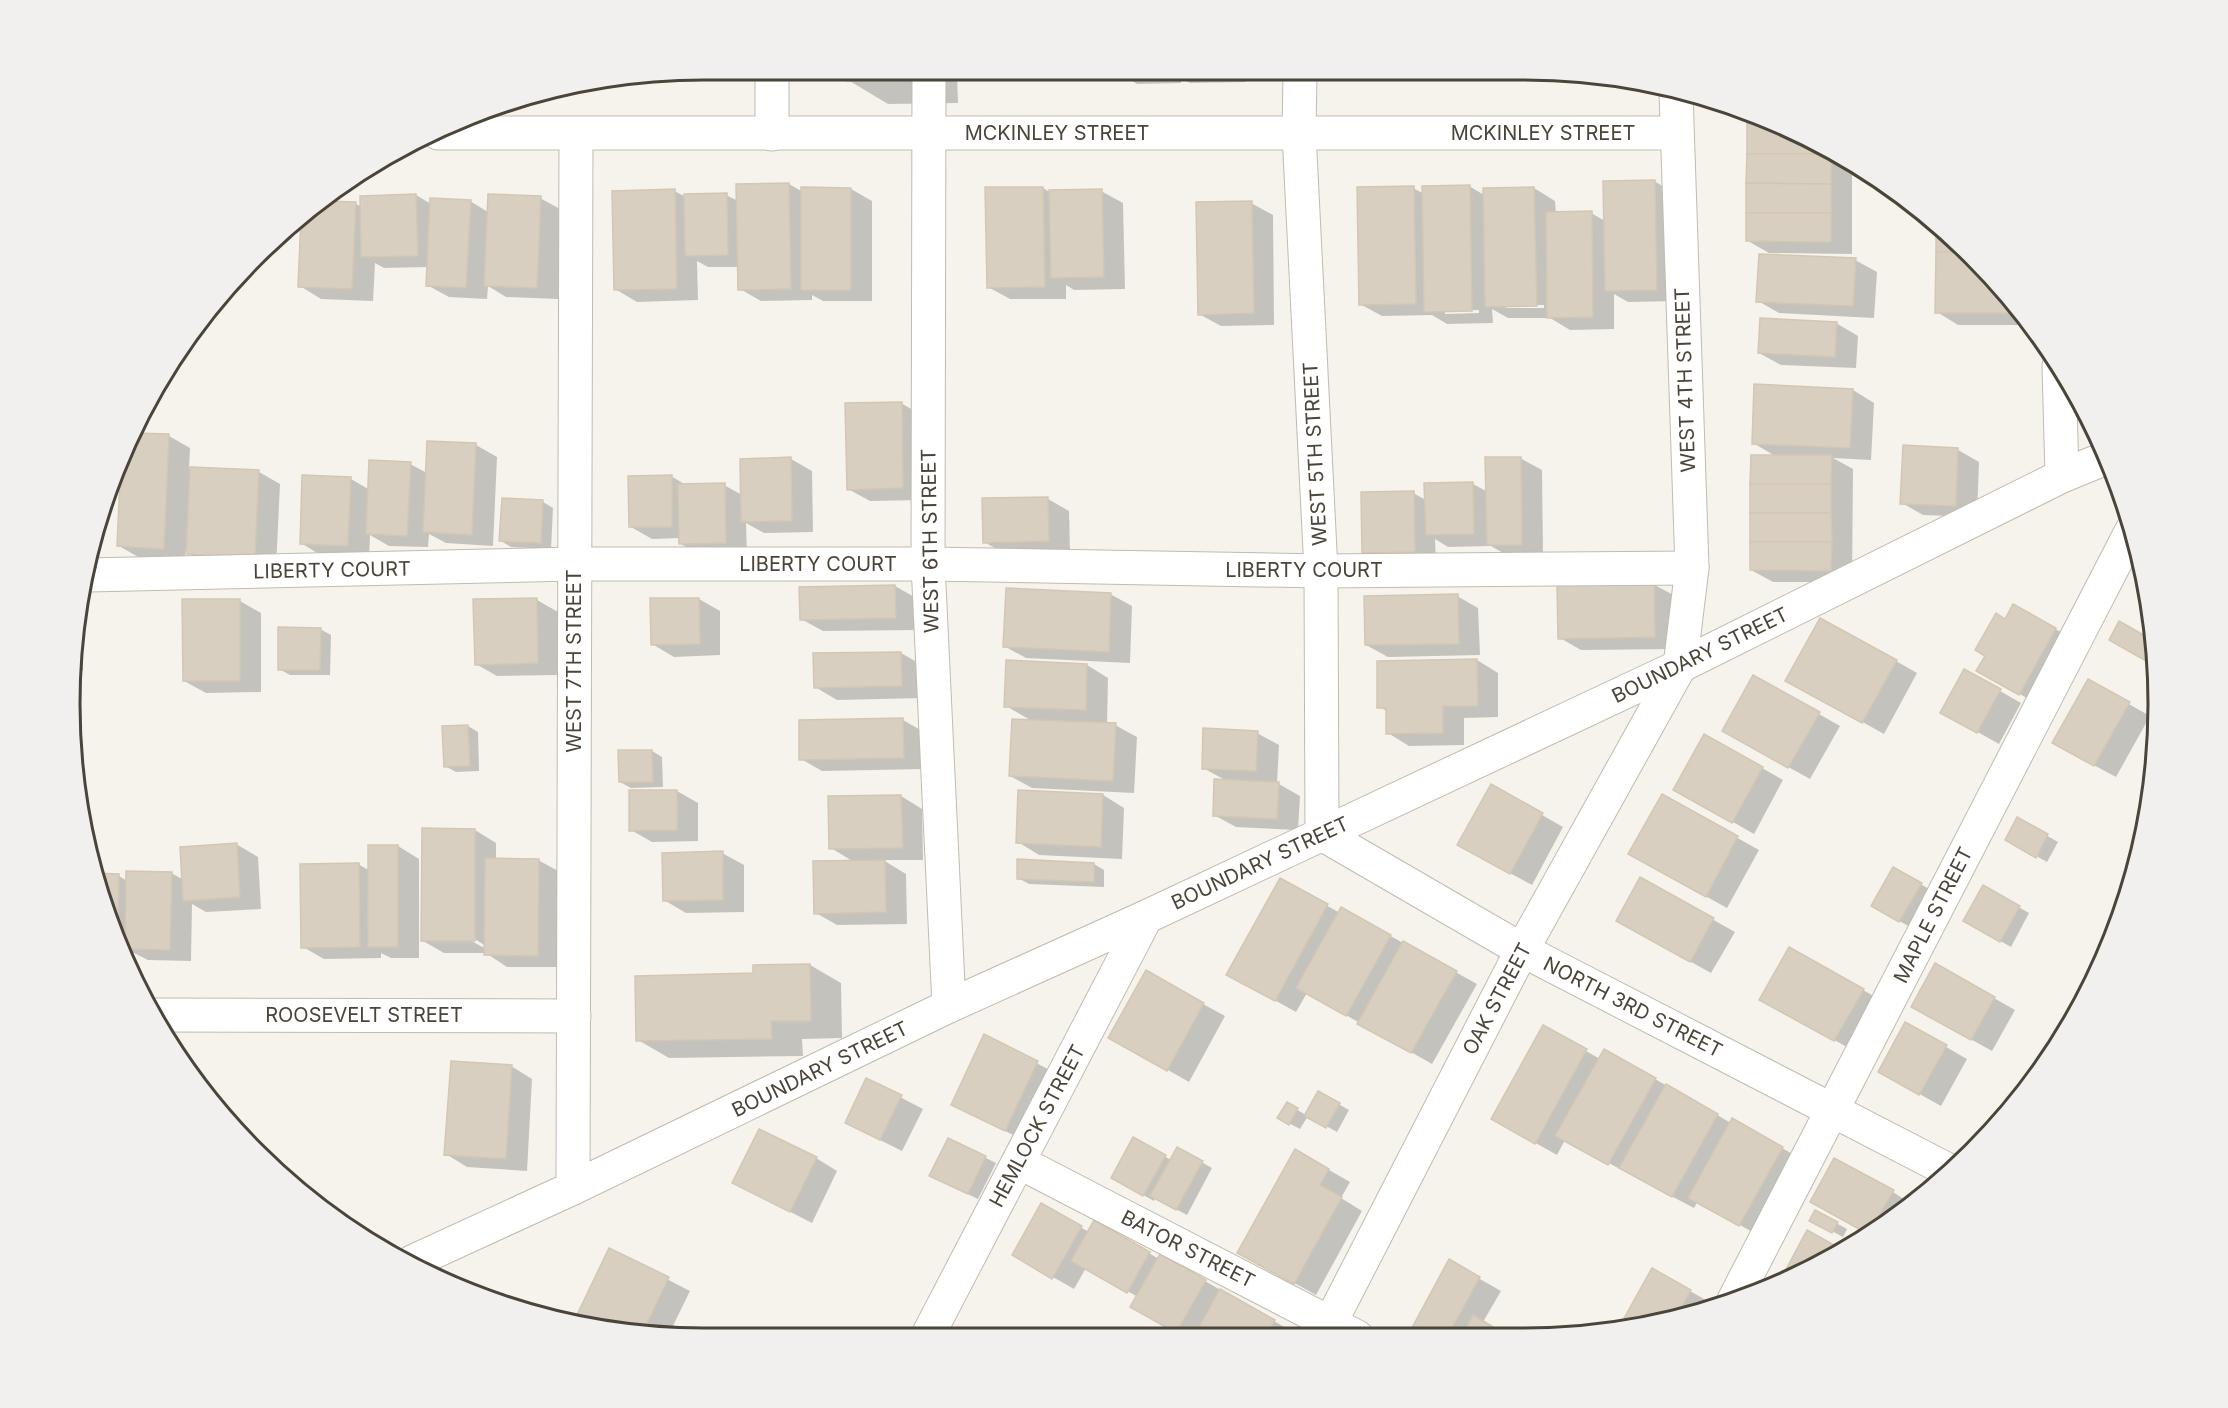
<svg xmlns="http://www.w3.org/2000/svg" width="2228" height="1408" viewBox="0 0 2228 1408" font-family="Inter,sans-serif">
	<style>
		.green { fill: #d2eab5 }
		.shadow { fill: #0003; fill-rule: evenodd }
		.building { fill: #d8cfc1; stroke: #d3c7b4; stroke-width: 1.5 }
		.lines { fill: none; stroke-linecap: round; stroke-linejoin: round }
		.minor-casing { stroke: #c2bbae; stroke-width: 35 }
		.minor { stroke: #fff; stroke-width: 33 }
		.labels { text-anchor: middle; stroke-width: 4.5; stroke-linejoin: round; paint-order: stroke }
		.street-label { font-size: 20px; fill: #4b4439; stroke: #fff }
		.rim { fill: none; stroke: #4b4439; stroke-width: 3 }
	</style>
	<rect width="100%" height="100%" fill="#f6f3ec"/>
	<polygon class="green" points="621,74 741,74 742,81 594,81"/>
	<g class="shadow">
		<polygon points="848,74 957,74 958,103 888,104 848,80"/>
		<polygon points="1121,74 1245,74 1246,82 1190,83 1181,78 1181,83 1137,84"/>
		<polygon points="1570,74 1607,74 1616,77 1576,78"/>
		<polygon points="1767,117 1852,166 1852,254 1769,253 1748,241"/>
		<path d="M 1654,181 L 1676,194 L 1678,301 L 1628,302 L 1614,294 L 1614,329 L 1570,330 L 1550,318 L 1508,318 L 1492,309 L 1493,323 L 1447,324 L 1432,315 L 1382,316 L 1360,304 L 1413,188 L 1424,194 L 1469,186 L 1484,195 L 1534,188 L 1555,201 L 1556,214 L 1591,213 L 1605,221 ZM 1506,305 L 1544,305 L 1544,308 L 1506,308 ZM 1479,310 L 1479,313 L 1445,314 L 1445,311 Z"/>
		<polygon points="789,184 803,192 803,189 851,189 872,201 872,301 823,301 812,295 812,300 761,301 740,289 739,267 708,267 697,261 698,300 637,302 615,289 674,191 686,197 726,195 738,201"/>
		<polygon points="1043,188 1051,193 1101,191 1123,203 1125,289 1074,290 1066,285 1066,299 1010,299 988,287"/>
		<polygon points="416,195 431,204 470,201 488,212 540,198 562,210 558,299 506,297 488,286 487,299 449,297 427,285 428,267 384,268 375,263 373,301 321,299 300,286 303,216 320,202 356,204 362,207"/>
		<polygon points="1251,203 1273,215 1274,325 1221,326 1199,314"/>
		<polygon points="1937,225 2002,286 2030,325 1958,325 1937,312"/>
		<polygon points="1855,260 1877,272 1874,318 1779,313 1758,301"/>
		<polygon points="1836,323 1858,336 1856,368 1781,365 1759,353"/>
		<polygon points="1853,390 1874,403 1871,460 1833,458 1853,469 1852,582 1773,582 1751,570 1777,457 1753,443"/>
		<polygon points="901,403 923,416 924,500 870,501 848,489"/>
		<polygon points="132,434 169,436 190,448 189,469 259,472 280,484 276,568 209,565 185,551 185,560 140,558 119,546"/>
		<polygon points="428,443 476,445 497,457 493,546 446,543 429,534 428,547 389,546 370,535 369,558 322,556 301,543 351,479 370,490 410,464 427,473"/>
		<polygon points="1905,447 1958,450 1979,462 1977,517 1923,515 1902,503"/>
		<polygon points="1520,458 1542,470 1543,556 1510,557 1491,546 1448,547 1435,539 1436,564 1385,565 1364,552 1413,493 1426,500 1473,484 1488,492"/>
		<polygon points="791,459 812,471 813,532 764,533 746,523 747,555 702,556 681,544 680,538 652,539 631,527 671,476 686,485 724,485 742,495"/>
		<polygon points="1048,499 1069,511 1070,553 1006,554 984,542"/>
		<polygon points="503,500 543,502 553,508 551,549 511,547 501,541"/>
		<polygon points="1653,584 1675,596 1675,649 1581,650 1560,638"/>
		<polygon points="895,586 916,598 917,630 823,631 801,619"/>
		<polygon points="1110,594 1132,606 1130,663 1026,658 1004,646"/>
		<polygon points="1457,596 1478,608 1480,655 1388,657 1366,645"/>
		<polygon points="699,599 720,611 720,655 674,657 652,644"/>
		<polygon points="537,600 558,612 559,675 497,676 476,664"/>
		<polygon points="240,601 261,613 261,692 206,693 184,681"/>
		<polygon points="2014,606 2077,641 2041,706 1978,671"/>
		<polygon points="79,622 83,624 83,671 71,671"/>
		<polygon points="2119,623 2154,643 2155,664 2111,639"/>
		<polygon points="320,629 331,635 330,675 290,675 279,669"/>
		<polygon points="901,653 922,665 923,698 837,700 815,687"/>
		<polygon points="1477,660 1498,673 1498,717 1464,718 1464,745 1409,746 1388,733 1387,711 1379,707"/>
		<polygon points="1008,661 1087,665 1108,678 1107,725 1115,725 1137,737 1134,793 1032,788 1010,776 1032,721 1006,706"/>
		<polygon points="1896,661 1917,673 1884,734 1787,680"/>
		<polygon points="1965,671 2021,703 1999,744 1942,712"/>
		<polygon points="1754,677 1840,726 1810,779 1745,743"/>
		<polygon points="2088,681 2150,716 2116,777 2075,755"/>
		<polygon points="903,720 924,732 925,769 822,771 801,759"/>
		<polygon points="468,726 478,732 479,771 456,772 445,766"/>
		<polygon points="1257,733 1279,745 1277,783 1300,796 1298,830 1236,827 1214,815 1227,781 1203,768"/>
		<polygon points="652,751 662,757 663,787 631,788 620,782"/>
		<polygon points="1762,768 1783,780 1754,834 1675,789"/>
		<polygon points="1491,786 1563,827 1532,885 1480,857"/>
		<polygon points="677,791 698,803 698,841 652,842 631,830"/>
		<polygon points="1020,792 1103,795 1124,808 1122,859 1039,855 1018,842"/>
		<polygon points="901,796 922,809 923,860 883,860 906,874 907,924 837,925 816,913 854,862 831,848"/>
		<polygon points="1662,796 1759,850 1727,908 1651,866"/>
		<polygon points="2018,819 2058,842 2047,862 2007,840"/>
		<path d="M 475,830 L 496,843 L 496,860 L 538,860 L 560,872 L 559,967 L 507,967 L 486,953 L 444,953 L 423,941 ZM 470,936 L 486,946 L 486,949 L 468,939 Z"/>
		<polygon points="236,844 258,857 261,909 206,912 192,904 191,961 148,960 134,953 120,952 93,875 119,876 127,881 171,873 184,880"/>
		<polygon points="398,846 419,859 419,958 391,958 381,953 381,958 324,959 303,947 358,864 370,871"/>
		<polygon points="722,853 744,865 744,912 686,913 664,900"/>
		<polygon points="1019,861 1094,864 1104,870 1104,887 1029,884 1018,878"/>
		<polygon points="1894,869 1931,890 1910,927 1873,906"/>
		<polygon points="1641,879 1735,932 1711,973 1639,933"/>
		<polygon points="1281,880 1340,913 1342,909 1477,984 1432,1064 1307,993 1296,1012 1249,986"/>
		<polygon points="1983,887 2029,913 2011,947 1965,921"/>
		<polygon points="810,965 841,983 842,1038 802,1039 803,1056 669,1058 638,1040 755,975"/>
		<polygon points="1936,965 2015,1010 1992,1051 1913,1007"/>
		<polygon points="1863,990 1884,1002 1856,1052 1782,1011"/>
		<polygon points="1203,1004 1225,1016 1189,1082 1110,1037"/>
		<polygon points="1906,1024 1967,1059 1941,1106 1880,1072"/>
		<polygon points="1544,1027 1600,1059 1655,1079 1731,1123 1733,1120 1803,1160 1761,1237 1698,1201 1694,1208 1565,1140 1557,1155 1493,1119"/>
		<polygon points="985,1036 1059,1075 1027,1142 953,1104"/>
		<polygon points="511,1066 532,1079 527,1171 467,1167 446,1154"/>
		<polygon points="867,1080 923,1109 902,1151 868,1134"/>
		<polygon points="1319,1093 1349,1110 1337,1132 1308,1116 1300,1129 1279,1118 1287,1104 1306,1115"/>
		<polygon points="1134,1139 1171,1160 1178,1149 1212,1168 1187,1215 1155,1198 1154,1201 1113,1178"/>
		<polygon points="949,1140 996,1163 978,1199 941,1181"/>
		<polygon points="1296,1151 1350,1182 1341,1198 1362,1211 1316,1295 1260,1264"/>
		<polygon points="816,1158 837,1171 812,1223 734,1183"/>
		<polygon points="1893,1192 1913,1205 1869,1234 1833,1214"/>
		<polygon points="1041,1205 1089,1232 1095,1222 1159,1259 1205,1281 1300,1336 1184,1336 1133,1306 1138,1297 1086,1268 1074,1289 1014,1255"/>
		<polygon points="1816,1212 1847,1229 1843,1237 1811,1220"/>
		<polygon points="610,1250 690,1291 669,1334 621,1334"/>
		<polygon points="1450,1262 1501,1291 1483,1322 1505,1335 1503,1337 1409,1337"/>
		<polygon points="1690,1291 1711,1303 1707,1310 1689,1317 1620,1329"/>
	</g>
	<g class="building">
		<polygon points="846,74 917,74 917,80 846,81"/>
		<polygon points="1747,112 1767,117 1779,125 1747,124"/>
		<polygon points="1747,124 1779,125 1831,154 1747,154"/>
		<polygon points="1747,154 1831,154 1831,184 1746,183"/>
		<polygon points="1655,180 1657,290 1605,291 1603,181"/>
		<polygon points="789,183 791,289 738,290 736,184"/>
		<polygon points="1746,183 1831,184 1831,213 1746,213"/>
		<polygon points="1470,185 1472,311 1424,312 1422,186"/>
		<polygon points="1414,186 1416,304 1359,305 1357,187"/>
		<polygon points="801,187 851,188 851,290 801,290"/>
		<polygon points="985,187 1043,187 1045,287 987,288"/>
		<polygon points="1534,187 1537,306 1485,307 1483,188"/>
		<polygon points="675,189 677,289 614,290 612,191"/>
		<polygon points="1102,189 1104,277 1051,278 1049,190"/>
		<polygon points="727,193 728,255 685,256 684,194"/>
		<polygon points="416,194 418,256 361,257 360,196"/>
		<polygon points="488,194 541,196 537,288 484,286"/>
		<polygon points="430,198 471,200 466,288 426,286"/>
		<polygon points="321,201 356,202 352,289 298,287 301,217"/>
		<polygon points="1252,201 1254,313 1198,315 1196,202"/>
		<polygon points="1592,211 1593,317 1547,318 1546,212"/>
		<polygon points="1746,213 1831,213 1831,242 1746,241"/>
		<polygon points="1936,224 1966,252 1936,252"/>
		<polygon points="1936,252 1966,252 2002,286 2021,313 1935,313"/>
		<polygon points="1759,254 1856,258 1853,306 1756,302"/>
		<polygon points="1760,318 1837,322 1835,357 1758,353"/>
		<polygon points="1754,384 1853,389 1850,448 1752,444"/>
		<polygon points="902,402 903,488 847,490 845,403"/>
		<polygon points="133,433 169,434 164,549 117,546 121,458"/>
		<polygon points="427,441 476,443 472,535 423,532"/>
		<polygon points="1903,445 1958,448 1956,506 1900,504"/>
		<polygon points="1751,455 1832,455 1831,484 1750,484"/>
		<polygon points="791,457 792,521 741,522 740,459"/>
		<polygon points="1485,457 1521,457 1522,545 1487,545"/>
		<polygon points="369,460 411,462 407,536 366,534"/>
		<polygon points="190,467 259,470 255,557 186,554"/>
		<polygon points="302,475 351,477 348,546 300,544"/>
		<polygon points="672,475 672,527 629,527 628,476"/>
		<polygon points="1473,482 1474,534 1426,535 1424,483"/>
		<polygon points="725,483 726,543 679,544 678,484"/>
		<rect x="1750" y="484" width="81" height="29"/>
		<polygon points="1414,491 1415,552 1362,553 1361,492"/>
		<polygon points="1048,497 1049,541 983,543 982,498"/>
		<polygon points="502,498 543,500 541,543 499,541"/>
		<polygon points="1750,513 1831,513 1832,542 1750,542"/>
		<polygon points="1750,542 1832,542 1831,571 1750,570"/>
		<polygon points="1654,583 1655,637 1558,639 1557,585"/>
		<polygon points="895,585 896,618 800,620 799,587"/>
		<polygon points="1006,588 1111,593 1109,652 1003,647"/>
		<polygon points="1458,594 1459,644 1365,645 1364,596"/>
		<polygon points="537,598 538,663 475,665 473,599"/>
		<polygon points="650,598 699,598 700,644 651,645"/>
		<polygon points="182,599 240,599 240,681 183,681"/>
		<polygon points="2013,604 2056,628 2019,695 1976,671 1985,656 1975,650 1996,613 2005,619"/>
		<polygon points="1820,618 1897,660 1862,723 1785,681"/>
		<polygon points="2119,621 2154,641 2154,646 2146,661 2109,640"/>
		<polygon points="278,627 321,628 320,670 278,670"/>
		<polygon points="901,652 902,686 814,688 813,653"/>
		<polygon points="1477,659 1478,706 1443,706 1443,733 1386,734 1386,708 1377,708 1377,661"/>
		<polygon points="1006,660 1087,664 1086,710 1004,707"/>
		<polygon points="1964,669 2001,689 1977,733 1940,713"/>
		<polygon points="1753,675 1820,712 1788,768 1722,731"/>
		<polygon points="2088,679 2130,702 2094,766 2052,743"/>
		<polygon points="903,718 904,758 799,760 799,720"/>
		<polygon points="1012,719 1116,723 1113,781 1009,776"/>
		<polygon points="468,725 470,766 444,767 442,726"/>
		<polygon points="1203,728 1258,731 1256,771 1202,769"/>
		<polygon points="1704,734 1763,767 1732,823 1673,790"/>
		<polygon points="618,750 652,750 653,782 619,782"/>
		<polygon points="1214,779 1279,782 1277,819 1213,816"/>
		<polygon points="1491,784 1543,813 1510,874 1457,845"/>
		<polygon points="629,790 677,790 677,830 629,831"/>
		<polygon points="1018,790 1103,794 1101,847 1016,843"/>
		<polygon points="1662,794 1738,836 1706,897 1628,854"/>
		<polygon points="901,795 903,848 829,849 828,796"/>
		<polygon points="2017,817 2048,834 2036,858 2005,840"/>
		<polygon points="422,828 475,829 475,941 421,941"/>
		<polygon points="237,843 240,897 183,901 180,847"/>
		<rect x="368" y="845" width="30" height="102"/>
		<polygon points="723,851 723,900 663,901 662,853"/>
		<polygon points="485,858 539,859 538,956 484,955"/>
		<polygon points="1017,859 1094,863 1094,882 1017,879"/>
		<polygon points="885,860 886,912 814,914 813,861"/>
		<polygon points="359,863 360,947 301,948 300,864"/>
		<polygon points="1893,867 1922,883 1899,922 1871,906"/>
		<polygon points="126,871 172,872 170,950 125,949"/>
		<polygon points="92,873 119,874 118,941 115,941"/>
		<polygon points="1640,877 1714,918 1690,962 1616,921"/>
		<polygon points="1280,878 1328,904 1275,1001 1226,975"/>
		<polygon points="1983,885 2020,906 2000,942 1963,921"/>
		<polygon points="1341,907 1391,935 1346,1016 1296,988"/>
		<polygon points="1403,941 1457,971 1411,1053 1357,1024"/>
		<polygon points="1789,947 1864,989 1834,1041 1759,1000"/>
		<polygon points="1935,963 1995,997 1971,1040 1911,1007"/>
		<polygon points="810,964 811,1021 771,1021 772,1039 636,1041 635,976 753,973 753,965"/>
		<polygon points="1146,970 1204,1003 1167,1071 1108,1038"/>
		<polygon points="1905,1022 1947,1045 1919,1095 1878,1072"/>
		<polygon points="1543,1025 1587,1049 1535,1144 1491,1119"/>
		<polygon points="984,1034 1038,1061 1005,1131 951,1105"/>
		<polygon points="1604,1049 1656,1078 1608,1165 1555,1136"/>
		<polygon points="451,1061 512,1065 506,1159 444,1155"/>
		<polygon points="866,1078 902,1095 880,1140 845,1123"/>
		<polygon points="1666,1084 1718,1114 1672,1197 1619,1168"/>
		<polygon points="1318,1091 1340,1103 1326,1128 1304,1116"/>
		<polygon points="1287,1102 1298,1108 1289,1125 1277,1118"/>
		<polygon points="1732,1118 1783,1147 1739,1226 1688,1198"/>
		<polygon points="759,1129 817,1157 790,1212 732,1183"/>
		<polygon points="1133,1137 1166,1155 1143,1196 1111,1178"/>
		<polygon points="948,1138 986,1156 968,1194 929,1176"/>
		<polygon points="1177,1147 1203,1161 1176,1210 1150,1196"/>
		<polygon points="1295,1149 1329,1169 1320,1185 1342,1197 1294,1284 1237,1253"/>
		<polygon points="1834,1158 1894,1190 1868,1234 1810,1202"/>
		<polygon points="1041,1203 1082,1226 1052,1279 1012,1255"/>
		<polygon points="1815,1210 1838,1222 1832,1233 1809,1221"/>
		<polygon points="1094,1220 1150,1252 1127,1293 1071,1261"/>
		<polygon points="1807,1230 1843,1250 1805,1273 1790,1279 1783,1275"/>
		<polygon points="609,1248 669,1277 642,1334 621,1334 574,1321"/>
		<polygon points="1160,1254 1206,1280 1176,1333 1130,1307"/>
		<polygon points="1449,1259 1480,1277 1447,1337 1407,1337"/>
		<polygon points="1652,1268 1691,1290 1674,1320 1618,1329"/>
		<polygon points="1220,1289 1275,1320 1266,1336 1194,1336"/>
		<polygon points="1473,1315 1495,1328 1490,1337 1461,1337"/>
	</g>
	<g class="lines">
		<g class="minor-casing">
			<g id="minor">
				<polyline points="772,74 772,134"/>
				<polyline points="929,74 928,564 949,1006"/>
				<polyline points="1300,74 1299,133 1321,571 1322,834 1522,950 1948,1170"/>
				<polyline points="438,133 1676,133"/>
				<polyline points="2059,366 2062,476"/>
				<polyline points="88,575 574,564 928,564 1321,571 1692,568"/>
				<polyline points="154,1015 574,1016"/>
				<polyline points="1019,1162 1357,1337"/>
				<polyline points="573,1188 576,134"/>
				<polyline points="412,1262 573,1188 949,1006 1146,917 1680,666 2062,476 2106,458"/>
				<polyline points="1734,1300 2132,530"/>
				<polyline points="928,1335 1146,917"/>
				<polyline points="1323,1337 1522,950 1680,666 1692,568 1676,93"/>
			</g>
		</g>
		<use href="#minor" class="minor"/>
	</g>
	<g class="labels">
		<g class="street-label">
			<text x="1057" y="140">MCKINLEY STREET</text>
			<text x="1543" y="140">MCKINLEY STREET</text>
			<text transform="translate(1685 380) rotate(-92)" y="7">WEST 4TH STREET</text>
			<text transform="translate(1315 454) rotate(-93)" y="7">WEST 5TH STREET</text>
			<text transform="translate(930 541) rotate(-91)" y="7">WEST 6TH STREET</text>
			<text x="818" y="571">LIBERTY COURT</text>
			<text transform="translate(332 570) rotate(-1)" y="7">LIBERTY COURT</text>
			<text x="1304" y="577">LIBERTY COURT</text>
			<text transform="translate(1700 655) rotate(-26)" y="7">BOUNDARY STREET</text>
			<text transform="translate(574 661) rotate(-90)" y="7">WEST 7TH STREET</text>
			<text transform="translate(1260 863) rotate(-25)" y="7">BOUNDARY STREET</text>
			<text transform="translate(1933 915) rotate(-63)" y="7">MAPLE STREET</text>
			<text transform="translate(1497 999) rotate(-62)" y="7">OAK STREET</text>
			<text transform="translate(1633 1007) rotate(27)" y="7">NORTH 3RD STREET</text>
			<text x="364" y="1022">ROOSEVELT STREET</text>
			<text transform="translate(820 1069) rotate(-26)" y="7">BOUNDARY STREET</text>
			<text transform="translate(1037 1126) rotate(-62)" y="7">HEMLOCK STREET</text>
			<text transform="translate(1188 1249) rotate(27)" y="7">BATOR STREET</text>
		</g>
	</g>
	<path d="M0 0H2228V1408H0ZM704 80H1524A624 624 0 0 1 2148 704V704A624 624 0 0 1 1524 1328H704A624 624 0 0 1 80 704V704A624 624 0 0 1 704 80Z" fill="#f1f0ef" fill-rule="evenodd"/>
	<path class="rim" d="M704 80H1524A624 624 0 0 1 2148 704V704A624 624 0 0 1 1524 1328H704A624 624 0 0 1 80 704V704A624 624 0 0 1 704 80Z"/>
</svg>
